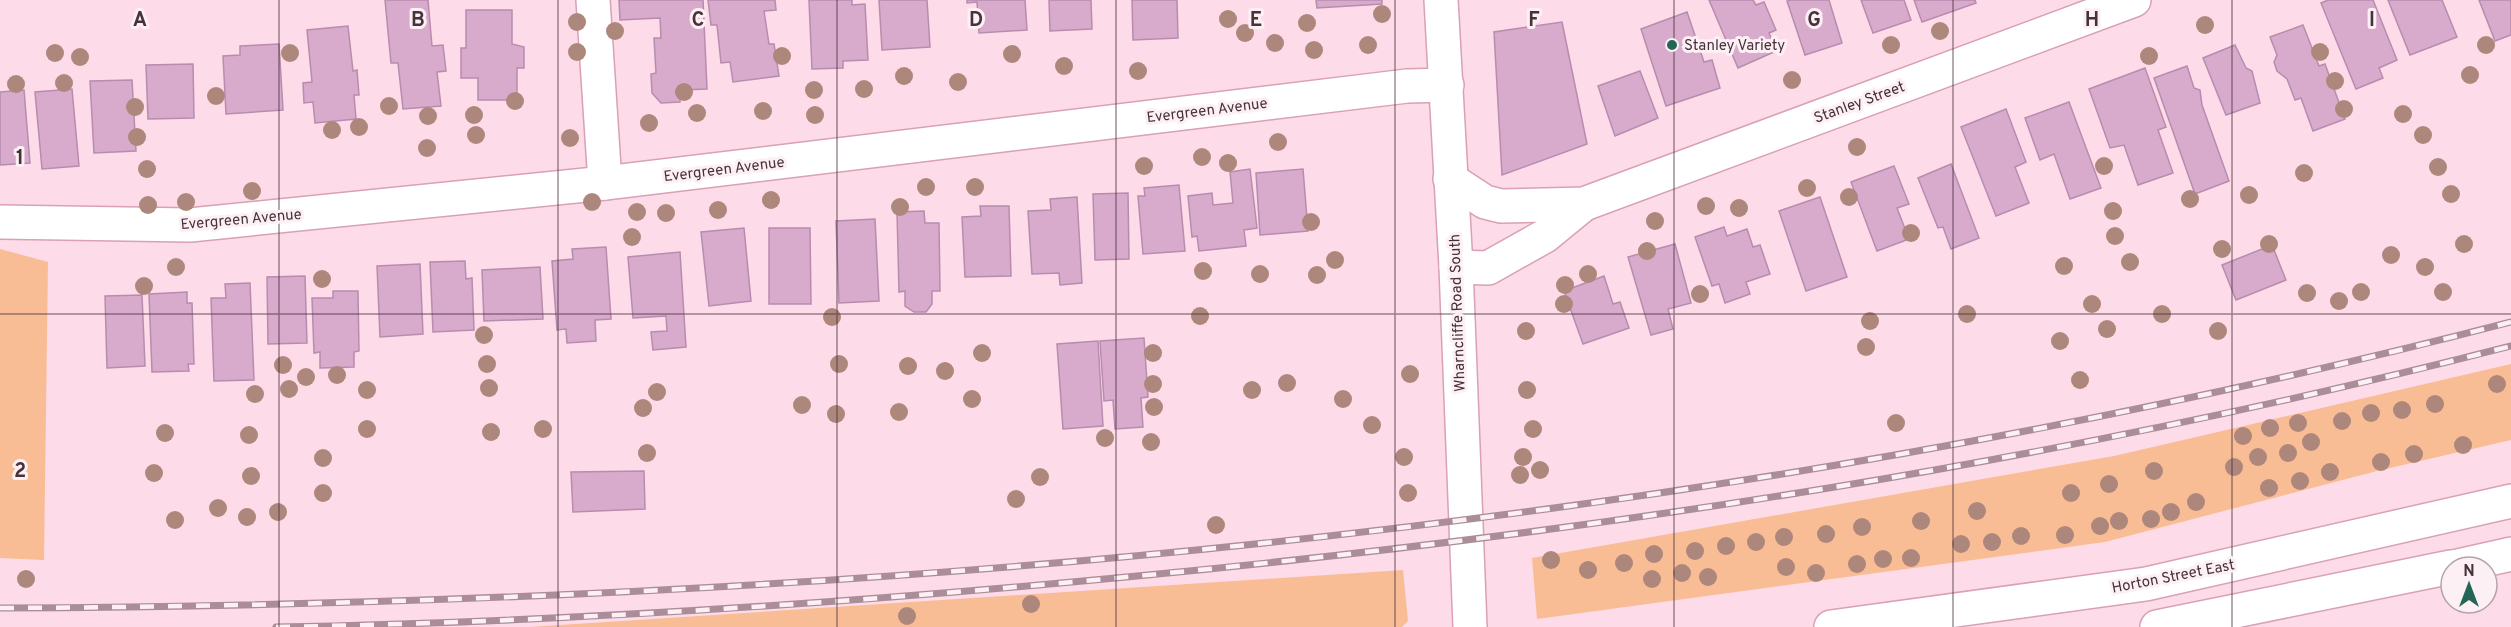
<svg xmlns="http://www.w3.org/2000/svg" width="2511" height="627" viewBox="0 0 2511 627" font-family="Overpass,sans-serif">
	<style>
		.green { fill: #f9bd96 }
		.building { fill: #d8abcd; stroke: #b78cae; stroke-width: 1.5 }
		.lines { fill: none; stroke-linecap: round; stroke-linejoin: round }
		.minor-casing { stroke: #d8a1b6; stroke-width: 36 }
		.major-casing { stroke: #d8a1b6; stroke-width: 36 }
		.minor { stroke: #fff; stroke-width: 33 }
		.major { stroke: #fff; stroke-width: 33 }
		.rail-casing { stroke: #aa8d98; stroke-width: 7 }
		.rail { stroke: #fcf0f4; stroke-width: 4.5; stroke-dasharray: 14; stroke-linecap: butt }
		.tree { fill: #ae877c }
		.grid { fill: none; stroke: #47313a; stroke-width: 1.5; stroke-opacity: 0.55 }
		.poi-dot { fill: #236656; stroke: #fcf0f4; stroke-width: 2 }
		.labels { text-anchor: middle; stroke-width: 6; stroke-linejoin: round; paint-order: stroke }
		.poi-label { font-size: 15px; fill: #47313a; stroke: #fcf0f4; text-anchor: start }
		.street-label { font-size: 15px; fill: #47313a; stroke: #fcf0f4 }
		.grid-label { font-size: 20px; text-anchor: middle; font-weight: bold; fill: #47313a; stroke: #fcf0f4; stroke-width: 6; stroke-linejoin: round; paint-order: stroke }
	</style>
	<rect width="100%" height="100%" fill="#fedbe8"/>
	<g class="green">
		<polygon points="0,249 48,262 44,560 0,558"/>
		<polygon points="2511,364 2511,440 2377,471 2105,542 1537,619 1532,558 2114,456"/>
		<polygon points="1403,570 1408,621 1402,627 529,627"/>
	</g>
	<g class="building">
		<polygon points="385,0 428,0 432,46 443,45 446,71 437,72 441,106 403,109 398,63 391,63"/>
		<polygon points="619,0 703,0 707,89 680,90 680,102 661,103 652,93 651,74 656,73 654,38 661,38 660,18 620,20"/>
		<polygon points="708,0 775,0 776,10 764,11 769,44 774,44 779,76 733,82 730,62 721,63 717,25 711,25"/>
		<polygon points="809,0 852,0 852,5 865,4 868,60 843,61 843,68 812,69"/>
		<polygon points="879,0 927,0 930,47 882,50"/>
		<polygon points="967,0 1025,0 1027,30 979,33 977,2 967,3"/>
		<polygon points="1049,0 1091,0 1092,29 1050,31"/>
		<polygon points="1132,0 1177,0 1178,38 1133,40"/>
		<polygon points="1316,0 1382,0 1382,4 1317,8"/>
		<polygon points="1709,0 1753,0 1756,5 1764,2 1776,30 1769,33 1776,51 1738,68"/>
		<polygon points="1791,0 1829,0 1842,43 1805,55 1787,1"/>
		<polygon points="1861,0 1904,0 1911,20 1873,33"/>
		<polygon points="1914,0 1975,0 1976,3 1922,22"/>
		<polygon points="2328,0 2373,0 2397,60 2379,68 2383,78 2356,89 2321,3"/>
		<polygon points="2388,0 2442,0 2457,37 2410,55"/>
		<polygon points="2479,0 2511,0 2511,35 2495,41"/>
		<polygon points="466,10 512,10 512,44 524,47 524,68 517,68 517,100 478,100 478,78 461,78 461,48 466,48"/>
		<polygon points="1687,12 1704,62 1712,60 1720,88 1666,106 1641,29"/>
		<polygon points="1562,22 1587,144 1502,175 1494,32"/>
		<polygon points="2303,25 2319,66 2325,64 2345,119 2313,131 2301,98 2295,100 2287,79 2277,71 2274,62 2277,55 2270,37"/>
		<polygon points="348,26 353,71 357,70 359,95 354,95 356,119 315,123 313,102 304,103 303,83 312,82 307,30"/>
		<polygon points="279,44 283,110 226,114 223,56 240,55 240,46"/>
		<polygon points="2235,45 2246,68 2252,71 2260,103 2226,115 2203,58"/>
		<polygon points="193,64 194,118 148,119 146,65"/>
		<polygon points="2187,66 2194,88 2200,90 2202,105 2229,181 2195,194 2154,78"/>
		<polygon points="2145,68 2166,127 2158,130 2173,173 2138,185 2124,145 2110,148 2089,89"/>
		<polygon points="1640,71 1658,118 1615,136 1598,86"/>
		<polygon points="132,80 136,151 94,153 90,81"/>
		<polygon points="72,89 79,166 42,169 35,92"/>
		<polygon points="24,90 30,163 0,165 0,92"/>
		<polygon points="2069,102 2101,188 2070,199 2054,154 2040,160 2025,118"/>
		<polygon points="2006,109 2026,162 2015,167 2029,203 1996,216 1961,127"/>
		<polygon points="1951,164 1979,238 1951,249 1943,227 1938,228 1918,178"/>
		<polygon points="1894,166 1909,204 1897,208 1909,239 1877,251 1851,182"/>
		<polygon points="1250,169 1257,228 1244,230 1246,246 1199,251 1197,236 1192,237 1188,196 1212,193 1213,205 1233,203 1230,172"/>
		<polygon points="1303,169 1308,231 1260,235 1256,173"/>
		<polygon points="1179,185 1185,251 1143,254 1138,196 1145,196 1144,188"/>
		<polygon points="1128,193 1129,259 1095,260 1093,194"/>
		<polygon points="1077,197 1082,283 1060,285 1059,273 1032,274 1028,211 1051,210 1050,199"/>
		<polygon points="1820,197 1847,277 1806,291 1779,211"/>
		<polygon points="980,206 1009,206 1011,276 965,277 962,217 981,216"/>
		<polygon points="924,211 925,223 939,223 940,291 932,291 932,304 926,312 914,312 905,306 905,291 899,292 897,212"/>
		<polygon points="875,219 879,301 839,303 836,221"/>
		<polygon points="1724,227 1727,236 1747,229 1753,247 1760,245 1770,274 1746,282 1750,294 1725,303 1719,284 1712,286 1695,237"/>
		<polygon points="744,228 751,301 709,306 701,232"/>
		<polygon points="769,228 810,228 811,304 769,304"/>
		<polygon points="1675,244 1691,303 1668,309 1673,329 1651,335 1628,257"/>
		<polygon points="2272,245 2286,280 2236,300 2222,265"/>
		<polygon points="606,247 611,319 595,320 596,341 567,343 566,329 557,330 552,261 573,259 572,249"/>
		<polygon points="680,252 686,347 653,350 651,332 667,331 666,316 633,318 628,257"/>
		<polygon points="465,261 466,279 472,278 474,330 433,332 430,262"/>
		<polygon points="420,264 423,334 380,337 377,266"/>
		<polygon points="540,267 543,319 484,321 482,270"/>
		<polygon points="305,276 307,343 268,344 267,277"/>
		<polygon points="1604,276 1613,304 1620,302 1629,328 1583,344 1564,291"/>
		<polygon points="250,283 254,380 214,381 211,298 226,298 225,284"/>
		<polygon points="333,291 358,291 359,351 354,352 354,367 320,368 320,352 314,353 312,298 333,298"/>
		<polygon points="187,292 187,303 192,303 194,364 188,364 189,371 152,372 149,294"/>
		<polygon points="142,295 145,366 107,368 105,296"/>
		<polygon points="1144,338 1148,397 1141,398 1143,427 1115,429 1113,400 1104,401 1100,341"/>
		<polygon points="1098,341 1103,426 1063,429 1057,344"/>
		<polygon points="644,471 645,509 573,512 571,472"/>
	</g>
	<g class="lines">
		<g class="minor-casing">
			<g id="minor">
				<polyline points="593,0 605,183"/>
				<polyline points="0,222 190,225 605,183 1407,86 1447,85"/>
			</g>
		</g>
		<g class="major-casing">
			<g id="major">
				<polyline points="1441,0 1456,267 1470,627"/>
				<polyline points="1450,179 1485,202 1501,206 1584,204 2134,0"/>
				<polyline points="1456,267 1488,268 1545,236 1584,204"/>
				<polyline points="2453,567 2511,554"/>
				<polyline points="1831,627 2146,584 2511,501"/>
				<polyline points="2157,627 2451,567"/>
			</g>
		</g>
		<use href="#minor" class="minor"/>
		<use href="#major" class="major"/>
		<g class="rail-casing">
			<g id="rail">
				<path d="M 0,608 C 843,604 1693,534 2511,322"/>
				<path d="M 276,627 C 564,622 851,603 1137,576 C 1600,532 2060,462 2511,346"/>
			</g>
		</g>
		<use href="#rail" class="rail"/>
	</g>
	<g class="tree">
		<circle cx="1382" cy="14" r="9"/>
		<circle cx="1228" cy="19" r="9"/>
		<circle cx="577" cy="22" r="9"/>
		<circle cx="1307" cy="23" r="9"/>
		<circle cx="2205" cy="25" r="9"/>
		<circle cx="615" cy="31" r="9"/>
		<circle cx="1940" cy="31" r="9"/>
		<circle cx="1245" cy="33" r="9"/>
		<circle cx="1275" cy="43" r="9"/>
		<circle cx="1368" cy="45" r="9"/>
		<circle cx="1891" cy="45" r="9"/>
		<circle cx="2486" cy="45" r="9"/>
		<circle cx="1314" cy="50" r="9"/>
		<circle cx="577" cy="52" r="9"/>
		<circle cx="2320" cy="52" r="9"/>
		<circle cx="55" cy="53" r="9"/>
		<circle cx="290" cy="53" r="9"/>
		<circle cx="1012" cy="54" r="9"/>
		<circle cx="782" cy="56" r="9"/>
		<circle cx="2149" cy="56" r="9"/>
		<circle cx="80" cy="57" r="9"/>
		<circle cx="1064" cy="66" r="9"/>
		<circle cx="1138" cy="71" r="9"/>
		<circle cx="2470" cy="75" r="9"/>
		<circle cx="904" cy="76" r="9"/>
		<circle cx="1792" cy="80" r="9"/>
		<circle cx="2335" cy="81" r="9"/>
		<circle cx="958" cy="82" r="9"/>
		<circle cx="64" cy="83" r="9"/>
		<circle cx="16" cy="84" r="9"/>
		<circle cx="864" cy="89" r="9"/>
		<circle cx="814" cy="90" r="9"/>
		<circle cx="684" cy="92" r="9"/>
		<circle cx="216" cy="96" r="9"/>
		<circle cx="515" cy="101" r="9"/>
		<circle cx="389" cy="106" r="9"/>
		<circle cx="135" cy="107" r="9"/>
		<circle cx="2344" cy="109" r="9"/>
		<circle cx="763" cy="111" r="9"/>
		<circle cx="697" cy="113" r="9"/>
		<circle cx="2403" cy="114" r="9"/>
		<circle cx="474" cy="115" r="9"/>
		<circle cx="815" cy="115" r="9"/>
		<circle cx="428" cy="116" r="9"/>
		<circle cx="649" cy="123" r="9"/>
		<circle cx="359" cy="127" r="9"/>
		<circle cx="332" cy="130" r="9"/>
		<circle cx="476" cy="135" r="9"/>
		<circle cx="2423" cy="135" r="9"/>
		<circle cx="137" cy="137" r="9"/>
		<circle cx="570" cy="138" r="9"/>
		<circle cx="1278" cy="142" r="9"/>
		<circle cx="1857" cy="147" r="9"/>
		<circle cx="427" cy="148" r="9"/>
		<circle cx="1202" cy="157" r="9"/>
		<circle cx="1228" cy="163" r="9"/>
		<circle cx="1144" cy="166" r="9"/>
		<circle cx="2104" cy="166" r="9"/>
		<circle cx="2438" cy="167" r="9"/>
		<circle cx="147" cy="169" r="9"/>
		<circle cx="2304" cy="173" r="9"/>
		<circle cx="926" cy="187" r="9"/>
		<circle cx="975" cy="187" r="9"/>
		<circle cx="1807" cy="188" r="9"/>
		<circle cx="252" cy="191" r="9"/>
		<circle cx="2451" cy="194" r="9"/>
		<circle cx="2249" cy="195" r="9"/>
		<circle cx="1849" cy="197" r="9"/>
		<circle cx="2190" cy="199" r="9"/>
		<circle cx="771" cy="200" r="9"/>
		<circle cx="186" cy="202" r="9"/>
		<circle cx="592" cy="202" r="9"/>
		<circle cx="148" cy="205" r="9"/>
		<circle cx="1706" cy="206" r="9"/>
		<circle cx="900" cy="207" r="9"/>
		<circle cx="1739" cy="208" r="9"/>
		<circle cx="718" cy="210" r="9"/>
		<circle cx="2113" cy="211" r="9"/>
		<circle cx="637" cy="212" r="9"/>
		<circle cx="666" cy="213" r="9"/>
		<circle cx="1655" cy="221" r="9"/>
		<circle cx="1311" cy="222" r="9"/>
		<circle cx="1911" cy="233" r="9"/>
		<circle cx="2115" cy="236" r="9"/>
		<circle cx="632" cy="237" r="9"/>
		<circle cx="2269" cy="244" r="9"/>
		<circle cx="2464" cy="244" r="9"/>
		<circle cx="2222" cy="249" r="9"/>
		<circle cx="1647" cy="251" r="9"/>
		<circle cx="2391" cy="255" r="9"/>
		<circle cx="1335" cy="260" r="9"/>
		<circle cx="2130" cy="262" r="9"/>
		<circle cx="2064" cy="266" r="9"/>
		<circle cx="176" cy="267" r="9"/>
		<circle cx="2425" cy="267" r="9"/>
		<circle cx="1203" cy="271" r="9"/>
		<circle cx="1260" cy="274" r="9"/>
		<circle cx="1588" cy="274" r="9"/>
		<circle cx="1317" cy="275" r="9"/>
		<circle cx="322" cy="279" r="9"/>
		<circle cx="1565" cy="285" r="9"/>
		<circle cx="144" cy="286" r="9"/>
		<circle cx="2361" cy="292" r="9"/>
		<circle cx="2443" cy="292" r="9"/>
		<circle cx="2307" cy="293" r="9"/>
		<circle cx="1700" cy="294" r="9"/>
		<circle cx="2339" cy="301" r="9"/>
		<circle cx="1564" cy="304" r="9"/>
		<circle cx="2092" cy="304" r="9"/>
		<circle cx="1967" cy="314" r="9"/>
		<circle cx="2162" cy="314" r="9"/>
		<circle cx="1200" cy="316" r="9"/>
		<circle cx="832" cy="317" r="9"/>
		<circle cx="1870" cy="321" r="9"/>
		<circle cx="2107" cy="329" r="9"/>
		<circle cx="1526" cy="331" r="9"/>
		<circle cx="2218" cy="331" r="9"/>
		<circle cx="484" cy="335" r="9"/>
		<circle cx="2060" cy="341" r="9"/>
		<circle cx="1866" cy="347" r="9"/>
		<circle cx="982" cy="353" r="9"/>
		<circle cx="1153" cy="353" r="9"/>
		<circle cx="487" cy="364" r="9"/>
		<circle cx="839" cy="364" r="9"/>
		<circle cx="283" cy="365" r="9"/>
		<circle cx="908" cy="366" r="9"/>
		<circle cx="945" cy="371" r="9"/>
		<circle cx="1410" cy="374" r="9"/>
		<circle cx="337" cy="375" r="9"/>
		<circle cx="306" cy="377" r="9"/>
		<circle cx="2080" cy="380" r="9"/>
		<circle cx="1287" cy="383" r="9"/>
		<circle cx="1153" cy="384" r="9"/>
		<circle cx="2497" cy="384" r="9"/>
		<circle cx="489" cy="388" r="9"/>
		<circle cx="289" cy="389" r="9"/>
		<circle cx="367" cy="390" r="9"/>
		<circle cx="1252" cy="390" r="9"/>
		<circle cx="1527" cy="390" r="9"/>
		<circle cx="657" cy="392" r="9"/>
		<circle cx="255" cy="394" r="9"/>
		<circle cx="972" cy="399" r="9"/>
		<circle cx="1343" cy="399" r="9"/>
		<circle cx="2435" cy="404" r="9"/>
		<circle cx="802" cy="405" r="9"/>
		<circle cx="1154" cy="407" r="9"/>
		<circle cx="643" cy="408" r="9"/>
		<circle cx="2402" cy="410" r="9"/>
		<circle cx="899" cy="412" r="9"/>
		<circle cx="2371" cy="413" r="9"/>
		<circle cx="836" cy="414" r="9"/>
		<circle cx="2342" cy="421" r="9"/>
		<circle cx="1896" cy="423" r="9"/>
		<circle cx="2298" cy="423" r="9"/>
		<circle cx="1372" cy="425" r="9"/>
		<circle cx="2270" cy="428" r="9"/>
		<circle cx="367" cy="429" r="9"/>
		<circle cx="543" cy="429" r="9"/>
		<circle cx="1533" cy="429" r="9"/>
		<circle cx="491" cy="432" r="9"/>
		<circle cx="165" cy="433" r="9"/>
		<circle cx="249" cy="435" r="9"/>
		<circle cx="2243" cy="436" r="9"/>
		<circle cx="1105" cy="438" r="9"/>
		<circle cx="1151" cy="442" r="9"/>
		<circle cx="2311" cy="442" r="9"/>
		<circle cx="2463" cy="445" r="9"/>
		<circle cx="647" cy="453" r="9"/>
		<circle cx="2288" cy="453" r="9"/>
		<circle cx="2414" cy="454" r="9"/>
		<circle cx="1404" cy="457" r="9"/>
		<circle cx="1523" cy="457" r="9"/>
		<circle cx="2258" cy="457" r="9"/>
		<circle cx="323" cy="458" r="9"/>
		<circle cx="2381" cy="462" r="9"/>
		<circle cx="2234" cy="467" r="9"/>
		<circle cx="1540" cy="470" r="9"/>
		<circle cx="2154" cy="471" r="9"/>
		<circle cx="2330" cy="472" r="9"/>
		<circle cx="154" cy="473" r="9"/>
		<circle cx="1520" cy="475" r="9"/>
		<circle cx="251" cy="476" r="9"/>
		<circle cx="1040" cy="477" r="9"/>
		<circle cx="2300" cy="481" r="9"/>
		<circle cx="2109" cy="484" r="9"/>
		<circle cx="2269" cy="488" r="9"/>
		<circle cx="323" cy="493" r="9"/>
		<circle cx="1408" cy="493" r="9"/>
		<circle cx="2071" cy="493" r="9"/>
		<circle cx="1016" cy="499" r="9"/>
		<circle cx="2196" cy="502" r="9"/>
		<circle cx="218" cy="508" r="9"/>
		<circle cx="1977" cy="511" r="9"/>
		<circle cx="278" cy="512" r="9"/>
		<circle cx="2171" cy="512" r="9"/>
		<circle cx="247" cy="517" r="9"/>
		<circle cx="2151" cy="519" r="9"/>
		<circle cx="175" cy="520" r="9"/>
		<circle cx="1921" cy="521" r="9"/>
		<circle cx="2119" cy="521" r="9"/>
		<circle cx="1216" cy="525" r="9"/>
		<circle cx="2100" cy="526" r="9"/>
		<circle cx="1862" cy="527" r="9"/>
		<circle cx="1826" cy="534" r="9"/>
		<circle cx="2065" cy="535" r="9"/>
		<circle cx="2021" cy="536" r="9"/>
		<circle cx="1784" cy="537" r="9"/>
		<circle cx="1756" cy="542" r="9"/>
		<circle cx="1992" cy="542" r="9"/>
		<circle cx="1961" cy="544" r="9"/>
		<circle cx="1726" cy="546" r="9"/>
		<circle cx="1695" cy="551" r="9"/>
		<circle cx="1654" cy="554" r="9"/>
		<circle cx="1911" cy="558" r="9"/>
		<circle cx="1883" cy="559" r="9"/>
		<circle cx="1551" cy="560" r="9"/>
		<circle cx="1624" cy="563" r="9"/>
		<circle cx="1857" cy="564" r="9"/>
		<circle cx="1786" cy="567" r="9"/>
		<circle cx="1588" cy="570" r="9"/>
		<circle cx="1682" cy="573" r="9"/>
		<circle cx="1816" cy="573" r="9"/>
		<circle cx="1708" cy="577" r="9"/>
		<circle cx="26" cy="579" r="9"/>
		<circle cx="1652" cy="579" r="9"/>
		<circle cx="1031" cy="604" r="9"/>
		<circle cx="907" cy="616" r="9"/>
	</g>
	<path class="grid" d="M 279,0 L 279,627M 558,0 L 558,627M 837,0 L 837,627M 1116,0 L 1116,627M 1395,0 L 1395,627M 1674,0 L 1674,627M 1953,0 L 1953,627M 2232,0 L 2232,627M 0,314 L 2511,314"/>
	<circle class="poi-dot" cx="1672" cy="45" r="6"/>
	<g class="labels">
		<g class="poi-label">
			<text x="1684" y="50">Stanley Variety</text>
		</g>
		<g class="street-label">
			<text transform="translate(1859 102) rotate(-20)" y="5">Stanley Street</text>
			<text transform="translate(1207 110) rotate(-7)" y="5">Evergreen Avenue</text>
			<text transform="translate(724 169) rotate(-7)" y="5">Evergreen Avenue</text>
			<text transform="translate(241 219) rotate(-5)" y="5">Evergreen Avenue</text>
			<text transform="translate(1457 313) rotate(-92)" y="5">Wharncliffe Road South</text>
			<text transform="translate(2173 576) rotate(-11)" y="5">Horton Street East</text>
		</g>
	</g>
	<g class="grid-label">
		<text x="140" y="26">A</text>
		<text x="418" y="26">B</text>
		<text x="698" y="26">C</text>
		<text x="976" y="26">D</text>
		<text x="1256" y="26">E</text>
		<text x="1534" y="26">F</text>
		<text x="1814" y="26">G</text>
		<text x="2092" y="26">H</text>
		<text x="2372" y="26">I</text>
		<text x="20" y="164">1</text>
		<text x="20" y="477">2</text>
	</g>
	<g transform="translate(2469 585)"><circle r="28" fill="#fcf0f4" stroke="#b4a4aa" stroke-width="1.5"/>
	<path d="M0-4.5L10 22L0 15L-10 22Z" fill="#236656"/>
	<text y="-9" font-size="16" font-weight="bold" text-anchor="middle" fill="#47313a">N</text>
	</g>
</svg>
